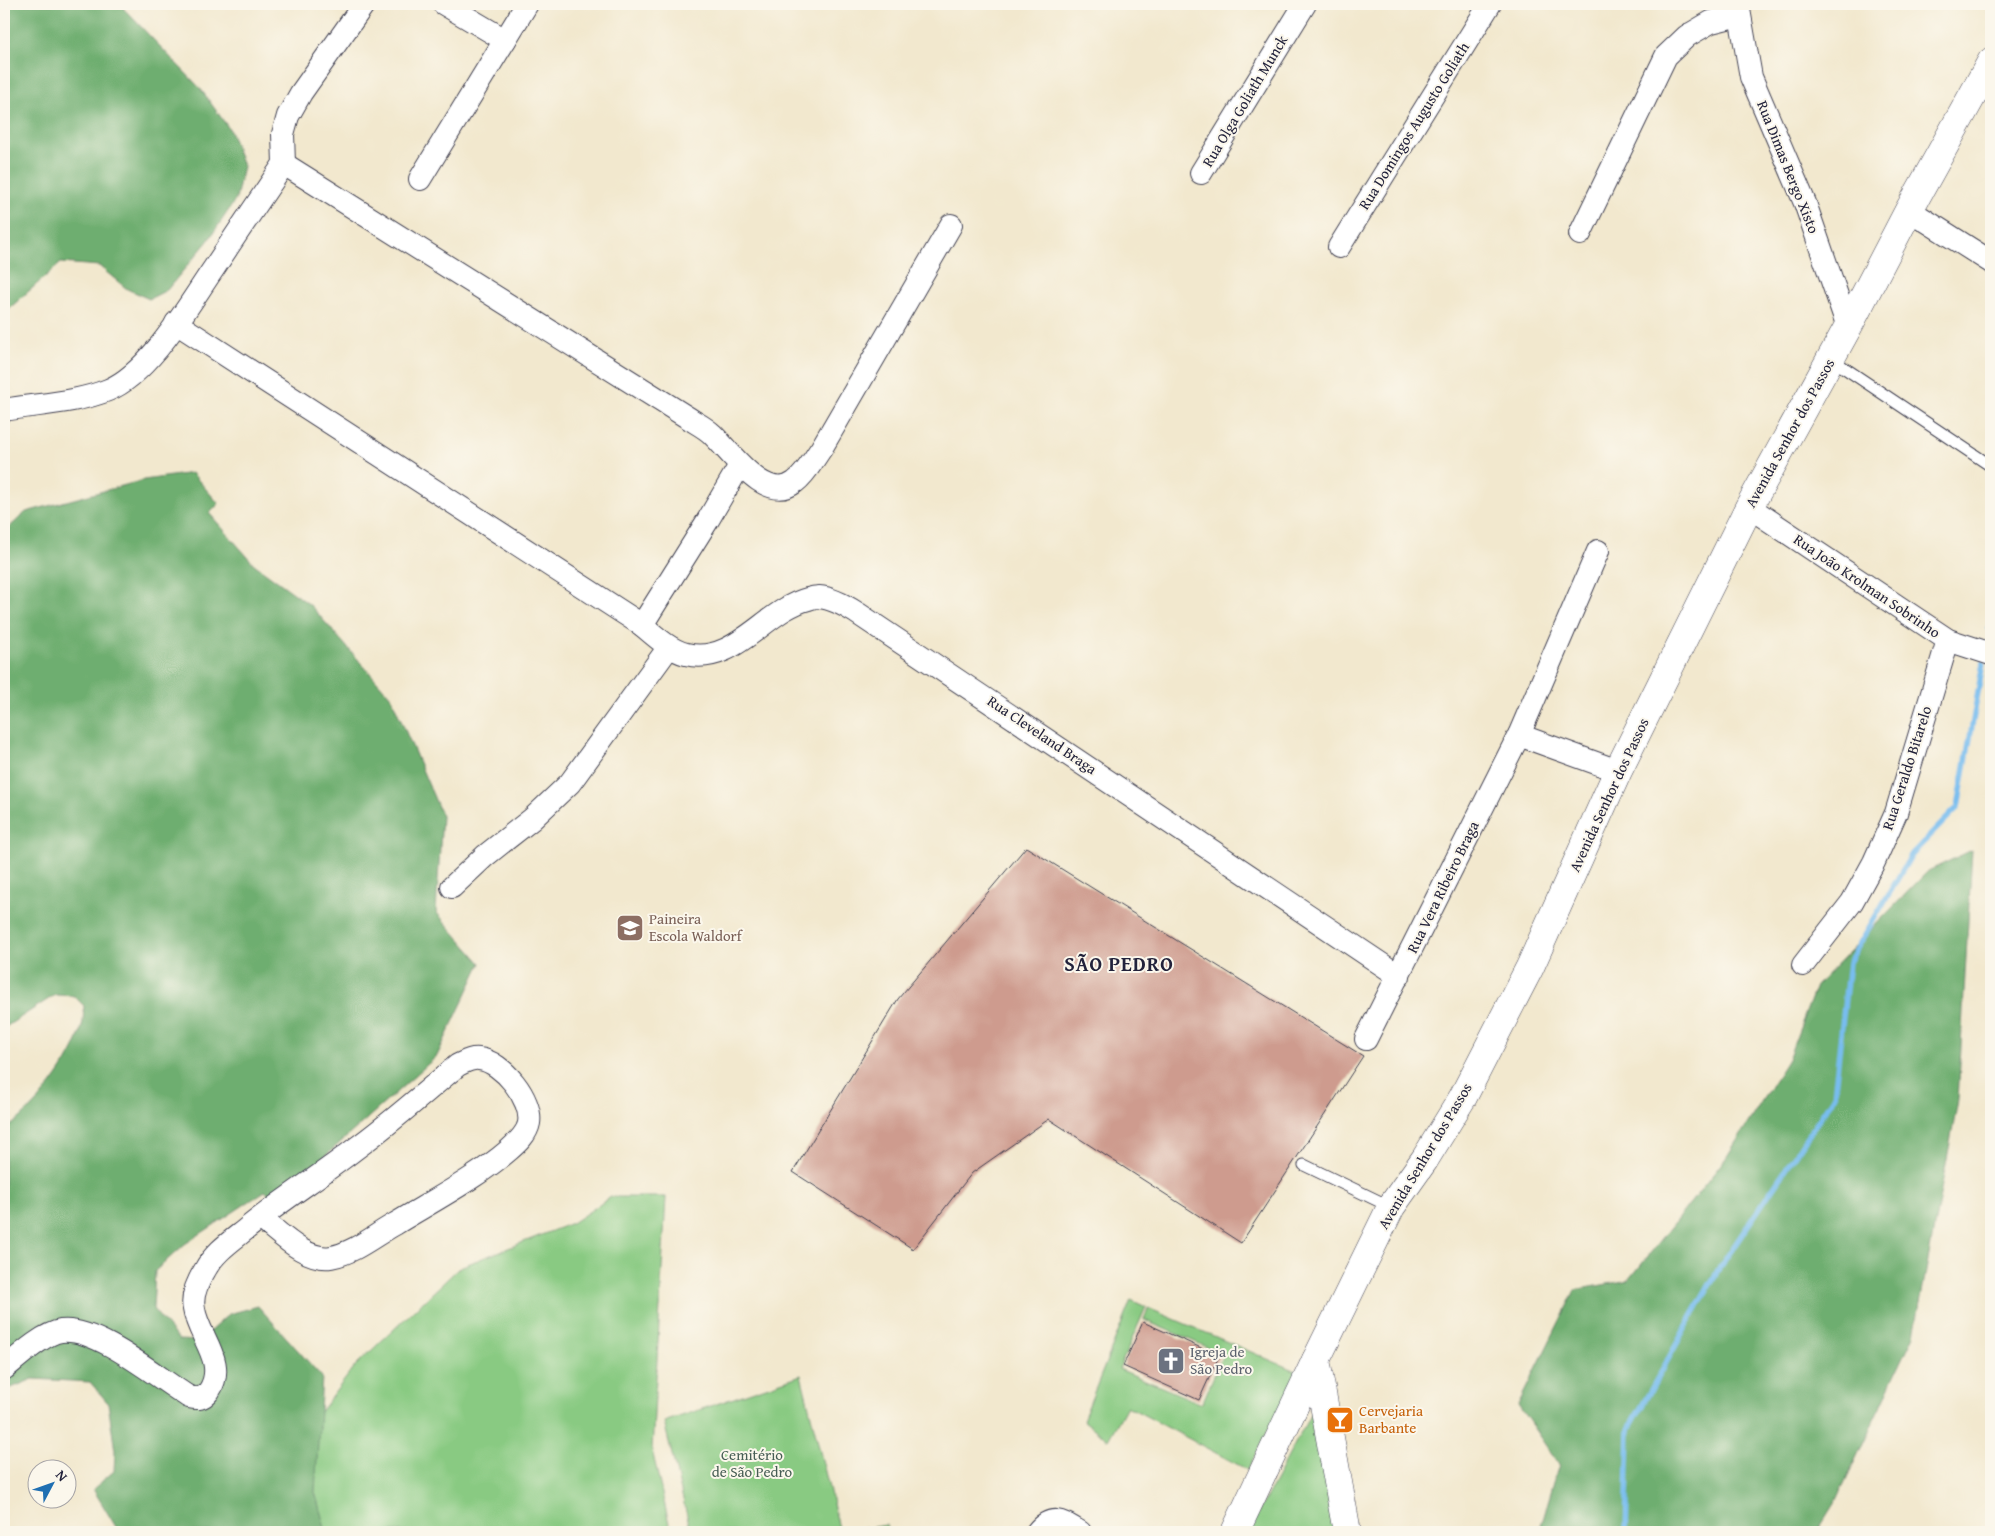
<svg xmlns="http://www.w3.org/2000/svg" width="1995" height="1536" viewBox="0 0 1995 1536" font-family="'Gentium Book Plus',serif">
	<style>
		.green { fill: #89ca82; stroke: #56765e }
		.forest { fill: #6eae70; stroke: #486856 }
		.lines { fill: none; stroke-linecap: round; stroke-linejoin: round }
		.stream { stroke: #78bdef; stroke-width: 5.5 }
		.building { fill: #ce9b8e }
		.lane-casing { stroke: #414051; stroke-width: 13 }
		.street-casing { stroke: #414051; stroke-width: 24 }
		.secondary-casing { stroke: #414051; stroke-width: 29 }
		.lane { stroke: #fff; stroke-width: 11 }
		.street { stroke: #fff; stroke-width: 22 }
		.secondary { stroke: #fff; stroke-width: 28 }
		.labels { text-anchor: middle; stroke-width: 4; stroke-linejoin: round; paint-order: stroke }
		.street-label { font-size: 15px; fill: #22223b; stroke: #fbf7ec }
		.education-label { font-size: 15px; fill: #785e54; stroke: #fbf7ec; text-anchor: start }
		.worship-label { font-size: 15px; fill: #5b616d; stroke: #fbf7ec; text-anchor: start }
		.food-label { font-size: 15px; fill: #c56008; stroke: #fbf7ec; text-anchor: start }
		.park-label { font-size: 15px; fill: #465d54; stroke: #fbf7ec }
		.district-label { font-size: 20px; font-weight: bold; letter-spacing: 1px; fill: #22223b; stroke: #fbf7ec }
	</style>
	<rect width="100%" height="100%" fill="#fbf7ec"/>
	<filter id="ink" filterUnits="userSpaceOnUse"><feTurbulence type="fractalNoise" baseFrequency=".02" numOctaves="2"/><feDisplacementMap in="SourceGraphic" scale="10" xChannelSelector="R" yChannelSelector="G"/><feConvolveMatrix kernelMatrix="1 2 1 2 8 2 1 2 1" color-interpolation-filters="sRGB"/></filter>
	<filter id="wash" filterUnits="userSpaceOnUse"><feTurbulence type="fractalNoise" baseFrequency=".0096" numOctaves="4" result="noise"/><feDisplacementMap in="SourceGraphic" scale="20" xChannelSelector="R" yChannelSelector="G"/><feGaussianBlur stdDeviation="1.12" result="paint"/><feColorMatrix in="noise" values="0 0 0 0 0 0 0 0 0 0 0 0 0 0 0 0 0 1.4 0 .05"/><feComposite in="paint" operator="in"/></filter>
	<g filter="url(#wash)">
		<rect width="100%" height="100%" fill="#f2e8ce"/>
		<g class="green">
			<polygon points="611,1197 666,1197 652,1450 671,1532 308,1532 279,1465 356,1365 460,1267 572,1223"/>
			<polygon points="1131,1300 1146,1307 1119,1369 1202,1404 1223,1354 1144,1320 1148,1308 1298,1372 1248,1470 1127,1406 1108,1440 1083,1420"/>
			<polygon points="801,1375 840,1532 886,1525 888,1532 691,1532 664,1422"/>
			<polygon points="1315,1406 1338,1532 1248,1532"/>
		</g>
		<g class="forest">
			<polygon points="4,4 122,4 124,9 200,88 230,130 243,166 236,199 208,241 167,290 149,299 127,289 99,266 61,263 4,313"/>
			<path d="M 192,473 L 219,504 L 209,513 L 254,564 L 310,605 L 391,697 L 442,816 L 436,912 L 481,963 L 437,1056 L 275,1201 L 265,1191 L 185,1244 L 155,1271 L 153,1309 L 179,1340 L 199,1341 L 229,1314 L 258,1306 L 322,1377 L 315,1492 L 326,1532 L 119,1532 L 93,1489 L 114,1471 L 115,1451 L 108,1403 L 90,1382 L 33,1379 L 4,1391 L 4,1130 C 34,1112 74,1060 82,1026 C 84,1020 83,1013 84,1006 L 74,996 L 55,995 L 4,1028 L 4,532 L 26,512 L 144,480 Z"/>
			<polygon points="1972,850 1958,1100 1914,1335 1835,1503 1817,1532 1539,1532 1559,1465 1518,1405 1575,1290 1629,1280 1726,1158 1788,1059 1816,986 1928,871"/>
		</g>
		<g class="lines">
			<g class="stream">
				<polyline points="1989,628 1991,625"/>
				<polyline points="1626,1532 1629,1429 1718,1270 1834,1097 1849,962 1912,854 1958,807 1983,663"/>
			</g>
		</g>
		<g id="blocks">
			<g class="building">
				<polygon points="1026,847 1363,1056 1241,1243 1049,1119 972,1173 913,1249 793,1172 898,999"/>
				<polygon points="1143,1322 1219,1356 1199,1400 1123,1366"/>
			</g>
		</g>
	</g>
	<g filter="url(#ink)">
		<use href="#blocks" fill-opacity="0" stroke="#414051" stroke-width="1"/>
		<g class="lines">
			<g class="lane-casing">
				<g id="lane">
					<polyline points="1831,359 1991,466"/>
					<polyline points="1304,1165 1391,1207"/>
				</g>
			</g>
			<g class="street-casing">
				<g id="street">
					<polyline points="444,4 505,40"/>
					<polyline points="1738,4 1751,77 1805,203 1848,327"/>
					<path d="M 284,164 L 690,419 C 698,424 706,428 712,434 C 730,451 766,505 795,482 C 806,474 813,460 821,449 L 951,225"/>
					<polyline points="284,164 283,134 288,116 301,93 364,4"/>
					<polyline points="1201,173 1305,4"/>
					<polyline points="420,179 527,4"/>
					<polyline points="1909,210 1991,262"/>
					<polyline points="1580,234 1666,56 1687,36 1711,22 1739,15"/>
					<polyline points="1339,247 1490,4"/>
					<path d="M 176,323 L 642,625 C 655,636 670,650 686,654 C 734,666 765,610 808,599 C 811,598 815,597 819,597 C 832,598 846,606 857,613 L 1399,976"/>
					<path d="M 4,410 C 38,404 76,403 108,390 C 150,373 189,304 214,268 C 237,233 261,198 284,164"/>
					<polyline points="1749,507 1948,640 1991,654"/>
					<polyline points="642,625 708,520 740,465"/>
					<polyline points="1519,735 1618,771"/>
					<polyline points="452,887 485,856 532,819 570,783 669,647"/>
					<polyline points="1803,965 1852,902 1874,862 1896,813 1948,640"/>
					<polyline points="1366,1039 1519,735 1598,551"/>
					<path d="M 4,1369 C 18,1357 44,1333 61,1331 C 97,1326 159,1379 189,1397 C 198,1399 203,1399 209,1391 C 228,1362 198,1337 194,1309 C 191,1296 198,1281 205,1270 C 214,1253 230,1242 245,1230 C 280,1201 319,1177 355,1149 C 391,1123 424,1093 458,1065 C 465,1062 471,1058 479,1059 C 502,1061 533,1100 529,1123 C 527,1134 517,1143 509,1150 C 478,1177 431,1202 395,1224 C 375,1235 354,1253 331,1257 C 305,1261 279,1232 260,1218"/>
					<path d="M 1037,1532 C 1052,1513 1063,1522 1080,1532"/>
				</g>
			</g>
			<g class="secondary-casing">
				<g id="secondary">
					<polyline points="1316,1360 1347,1532"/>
					<polyline points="1235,1532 1316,1360 1391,1207 1425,1159 1463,1097 1530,967 1618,771 1749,507 1848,327 1909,210 1991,62"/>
				</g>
			</g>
			<use href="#lane" class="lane"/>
			<use href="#street" class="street"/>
			<use href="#secondary" class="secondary"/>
		</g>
	</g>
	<defs>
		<g id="school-square" transform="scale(1.4375)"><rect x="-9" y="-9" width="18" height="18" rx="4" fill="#8d6e63" stroke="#fbf7ec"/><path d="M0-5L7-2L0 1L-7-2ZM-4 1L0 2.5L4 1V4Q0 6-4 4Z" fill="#fff"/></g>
		<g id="church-square" transform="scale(1.4375)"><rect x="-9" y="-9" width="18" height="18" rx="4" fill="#6b7280" stroke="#fbf7ec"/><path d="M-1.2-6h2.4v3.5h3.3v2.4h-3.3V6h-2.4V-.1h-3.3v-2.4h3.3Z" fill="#fff"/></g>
		<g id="bar-square" transform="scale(1.4375)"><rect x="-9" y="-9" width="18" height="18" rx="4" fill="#e8710a" stroke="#fbf7ec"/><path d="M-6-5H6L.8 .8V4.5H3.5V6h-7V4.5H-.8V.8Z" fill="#fff"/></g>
	</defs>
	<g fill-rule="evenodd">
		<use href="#school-square" x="630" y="928"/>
		<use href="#church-square" x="1171" y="1361"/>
		<use href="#bar-square" x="1340" y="1420"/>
	</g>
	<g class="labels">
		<g class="street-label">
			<text transform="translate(1245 101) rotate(-59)" y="5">Rua Olga Goliath Munck</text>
			<text transform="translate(1414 126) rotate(-58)" y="5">Rua Domingos Augusto Goliath</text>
			<text transform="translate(1788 167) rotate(68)" y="5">Rua Dimas Bergo Xisto</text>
			<text transform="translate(1790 433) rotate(-61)" y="5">Avenida Senhor dos Passos</text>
			<text transform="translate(1867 586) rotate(34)" y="5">Rua João Krolman Sobrinho</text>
			<text transform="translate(1042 735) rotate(34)" y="5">Rua Cleveland Braga</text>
			<text transform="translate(1907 768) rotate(-72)" y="5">Rua Geraldo Bitarelo</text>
			<text transform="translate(1609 795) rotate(-65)" y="5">Avenida Senhor dos Passos</text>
			<text transform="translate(1443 887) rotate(-64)" y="5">Rua Vera Ribeiro Braga</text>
			<text transform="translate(1425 1156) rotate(-59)" y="5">Avenida Senhor dos Passos</text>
		</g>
		<g class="education-label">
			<text x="649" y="924">Paineira<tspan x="649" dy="17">Escola Waldorf</tspan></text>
		</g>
		<g class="worship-label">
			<text x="1190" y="1357">Igreja de<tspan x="1190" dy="17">São Pedro</tspan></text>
		</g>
		<g class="food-label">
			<text x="1359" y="1416">Cervejaria<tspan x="1359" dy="17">Barbante</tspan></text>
		</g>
		<g class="park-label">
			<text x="752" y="1460">Cemitério<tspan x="752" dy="17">de São Pedro</tspan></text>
		</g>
		<g class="district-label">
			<text x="1119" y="971">SÃO PEDRO</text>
		</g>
	</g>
	<rect width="1995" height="1536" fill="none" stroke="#fbf7ec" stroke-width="20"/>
	<g transform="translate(52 1484) rotate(49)"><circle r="24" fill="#fbf7ec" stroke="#a4a2a5"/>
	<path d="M0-4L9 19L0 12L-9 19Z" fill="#1f6fb2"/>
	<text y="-8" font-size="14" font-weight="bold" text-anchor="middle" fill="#22223b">N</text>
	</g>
</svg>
